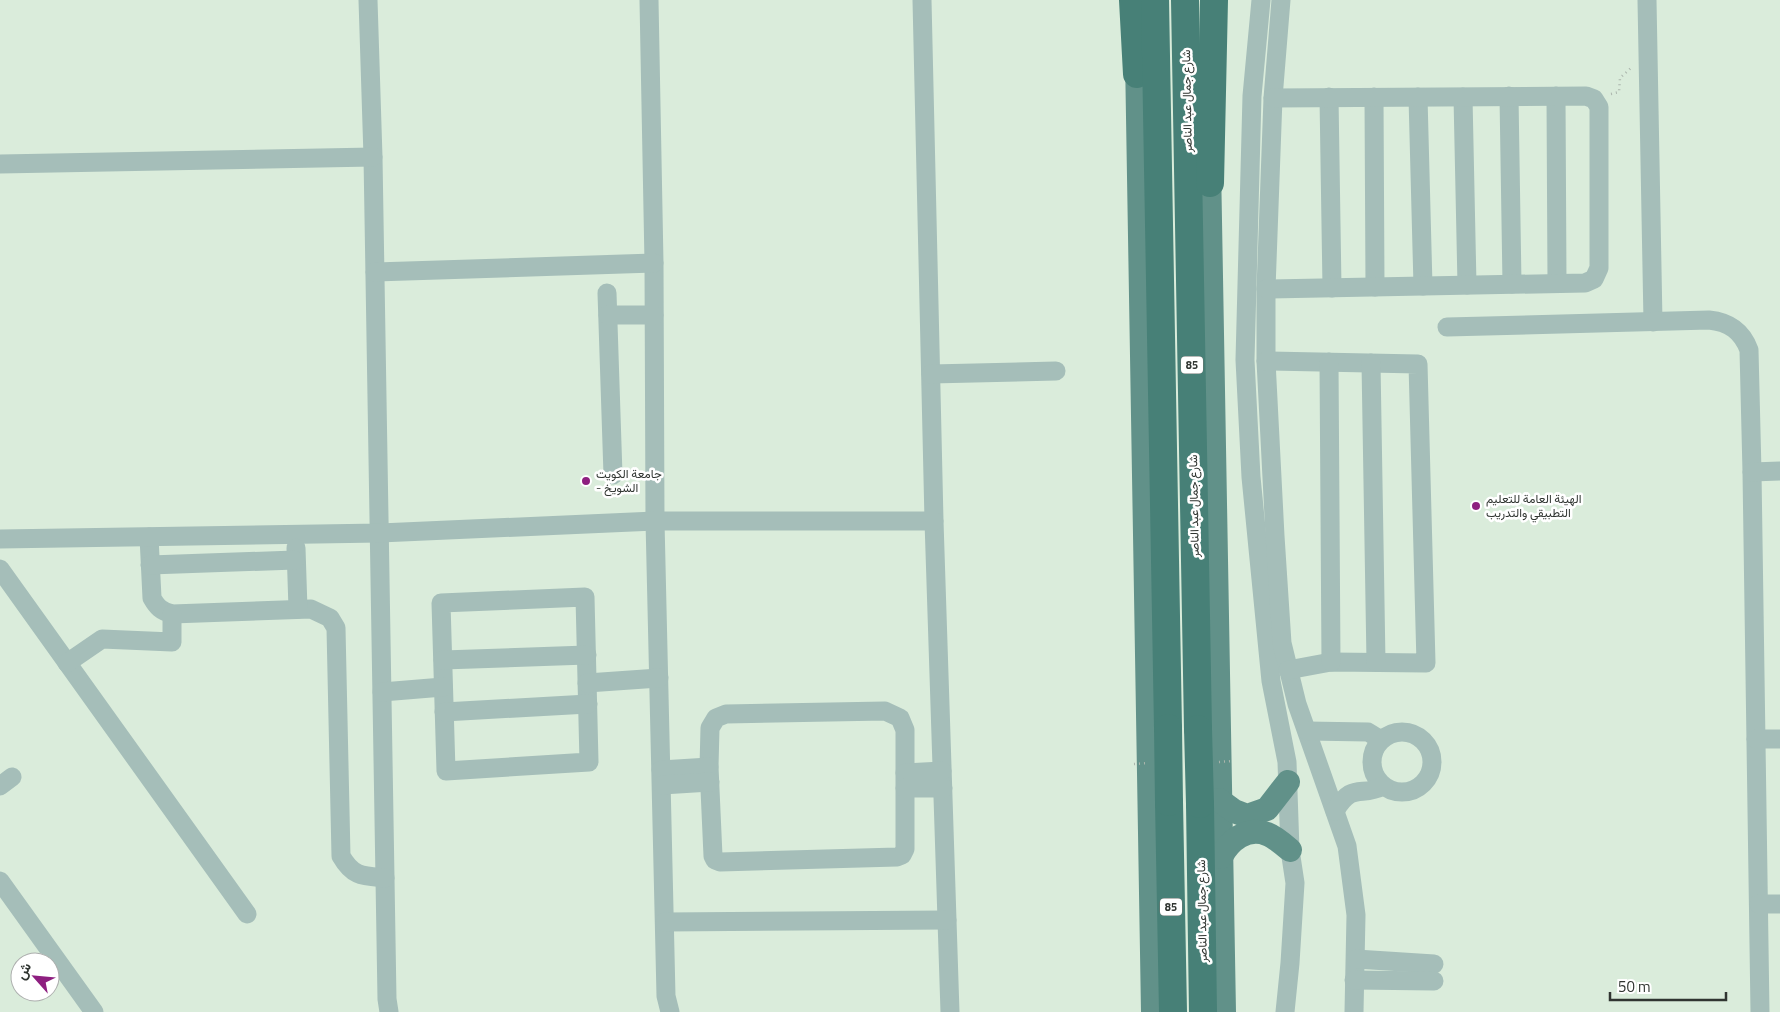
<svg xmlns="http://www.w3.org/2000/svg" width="1780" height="1012" viewBox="0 0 1780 1012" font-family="'Titillium Web',Vazirmatn,sans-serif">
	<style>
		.built { fill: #daecdb; fill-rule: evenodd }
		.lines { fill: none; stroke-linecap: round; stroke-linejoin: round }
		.path { stroke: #abb5ac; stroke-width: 2.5; stroke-dasharray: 1 4; stroke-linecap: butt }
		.minor { stroke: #a5beb9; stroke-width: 19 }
		.major { stroke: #619189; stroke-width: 24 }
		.highway { stroke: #478077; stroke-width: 28 }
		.path-bridge { stroke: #abb5ac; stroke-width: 2.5; stroke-dasharray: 1 4; stroke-linecap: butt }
		.highway-bridge { stroke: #478077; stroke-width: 28 }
		.poi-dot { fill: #8e1f80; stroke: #fff; stroke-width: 2 }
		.labels { text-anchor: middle; stroke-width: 5; stroke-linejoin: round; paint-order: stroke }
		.shield { fill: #fff; stroke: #6e726f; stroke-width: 1 }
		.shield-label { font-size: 11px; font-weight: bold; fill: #303531 }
		.street-label { font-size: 12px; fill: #303531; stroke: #fff }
		.poi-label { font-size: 12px; fill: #303531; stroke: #fff; text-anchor: start }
	</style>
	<rect width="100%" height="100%" fill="#ebf7ec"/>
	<path class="built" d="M 0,0 L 1780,0 L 1780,1012 L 0,1012 ZM 20,962 L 50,962 L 50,992 L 20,992 Z"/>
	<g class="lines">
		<polyline class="path" points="1611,94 1619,92 1620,78 1631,68"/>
		<g class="minor">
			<polyline points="368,0 373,157 387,999 389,1012"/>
			<polyline points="649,0 654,263 655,521 666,996 670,1012"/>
			<polyline points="922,0 934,521 950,1012"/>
			<polyline points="1261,0 1252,96 1245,360 1251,477 1271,681 1287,762 1290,850 1295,883 1290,963 1285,1012"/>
			<polyline points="1281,0 1273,98 1266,289 1266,361 1275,536 1282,643 1297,704 1347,846 1356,915 1354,1012"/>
			<polyline points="1647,0 1653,322"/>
			<polyline points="1509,96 1512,284"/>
			<polyline points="1556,96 1557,283"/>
			<polyline points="1329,97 1332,288"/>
			<polyline points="1374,97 1375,287"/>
			<polyline points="1418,97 1423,286"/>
			<polyline points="1463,97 1467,285"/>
			<polyline points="0,164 373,157"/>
			<polyline points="375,272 654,263"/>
			<polyline points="1266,289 1585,283 1594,279 1599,268 1599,107 1594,99 1586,96 1273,98"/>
			<polyline points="607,293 613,475"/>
			<polyline points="608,315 654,315"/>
			<path d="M 1447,327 L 1709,320 C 1729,322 1742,331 1749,350 L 1752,472 L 1760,1012"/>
			<polyline points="1266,361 1418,364 1426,663 1331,662 1288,670"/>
			<polyline points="1329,362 1331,662"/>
			<polyline points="1371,363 1376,662"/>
			<polyline points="931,374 1056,371"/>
			<polyline points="1752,472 1780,471"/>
			<path d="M 149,537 L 152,598 C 157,607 161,611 172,614 L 311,609 L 330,618 L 336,628 L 341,856 C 353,877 363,876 385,878"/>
			<polyline points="0,539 380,533 655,521 934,521"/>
			<polyline points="296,548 298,609"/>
			<polyline points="150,565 295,560"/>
			<polyline points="0,569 247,914"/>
			<polygon points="585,597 589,762 446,771 441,603"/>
			<polyline points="443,660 587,655"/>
			<polyline points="67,663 102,639 172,642 172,614"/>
			<polyline points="587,683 659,678"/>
			<polyline points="382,692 443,687"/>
			<polygon points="885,711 900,718 905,730 905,849 902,855 897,857 720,862 715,860 713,856 709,767 710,728 716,718 726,714"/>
			<polyline points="444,712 588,704"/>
			<polyline points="1307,731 1368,732 1381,740"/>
			<circle cx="1402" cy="762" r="30"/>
			<polyline points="1756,739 1780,739"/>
			<polyline points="661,770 709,767"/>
			<polyline points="905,773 942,771"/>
			<polyline points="662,785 710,782"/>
			<polyline points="0,786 12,777"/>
			<polyline points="905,788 943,788"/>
			<path d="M 1335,811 C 1353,781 1361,798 1383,786"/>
			<polyline points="0,881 94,1012"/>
			<polyline points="1759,904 1780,904"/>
			<polyline points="665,922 947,920"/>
			<polyline points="1356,959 1434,964"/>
			<polyline points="1354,980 1434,981"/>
		</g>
		<g class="major">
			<polyline points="1137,57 1153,1012"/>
			<polyline points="1209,164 1224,1012"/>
			<polyline points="1219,800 1234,811 1247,816 1267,809 1288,782"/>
			<path d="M 1221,857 C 1229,841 1247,826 1267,834 C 1275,837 1283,844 1290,850"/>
		</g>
		<g class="highway">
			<polyline points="1133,0 1137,74"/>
			<polyline points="1155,0 1168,728"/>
			<polyline points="1185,0 1198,729"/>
			<polyline points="1210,183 1214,0"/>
			<polyline points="1169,802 1173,1012"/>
			<polyline points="1200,804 1203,1012"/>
		</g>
		<g class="path-bridge">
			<polyline points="1219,762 1232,761"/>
			<polyline points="1134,764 1148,763"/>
		</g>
		<g class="highway-bridge">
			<polyline points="1168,728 1169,802"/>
			<polyline points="1198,729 1200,804"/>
		</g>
	</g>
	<g class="poi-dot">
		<circle cx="586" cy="481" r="5"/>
		<circle cx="1476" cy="506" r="5"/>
	</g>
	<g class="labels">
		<g class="shield">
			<rect x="1181" y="356.5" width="22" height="17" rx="4"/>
			<rect x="1160" y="898.5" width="22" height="17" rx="4"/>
		</g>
		<g class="shield-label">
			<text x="1192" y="369">85</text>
			<text x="1171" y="911">85</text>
		</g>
		<g class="street-label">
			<text transform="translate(1187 101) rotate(-91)" y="4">شارع جمال عبد الناصر</text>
			<text transform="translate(1194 506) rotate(-91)" y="4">شارع جمال عبد الناصر</text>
			<text transform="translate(1202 911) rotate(-91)" y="4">شارع جمال عبد الناصر</text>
		</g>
		<g class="poi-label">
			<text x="596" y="478">جامعة الكويت<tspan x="596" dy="14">- الشويخ</tspan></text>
			<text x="1486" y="503">الهيئة العامة للتعليم<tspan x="1486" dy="14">التطبيقي والتدريب</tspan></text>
		</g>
	</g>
	<g transform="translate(35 977) rotate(297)"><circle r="24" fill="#ffffff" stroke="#acaead"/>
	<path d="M0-4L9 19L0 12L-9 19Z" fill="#8e1f80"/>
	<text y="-8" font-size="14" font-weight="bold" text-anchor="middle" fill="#303531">ش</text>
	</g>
	<path d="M1610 992v8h116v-8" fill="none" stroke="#303531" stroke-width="2.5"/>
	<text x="1618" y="992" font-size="15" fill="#303531" stroke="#ffffff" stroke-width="4" paint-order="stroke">50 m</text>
</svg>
